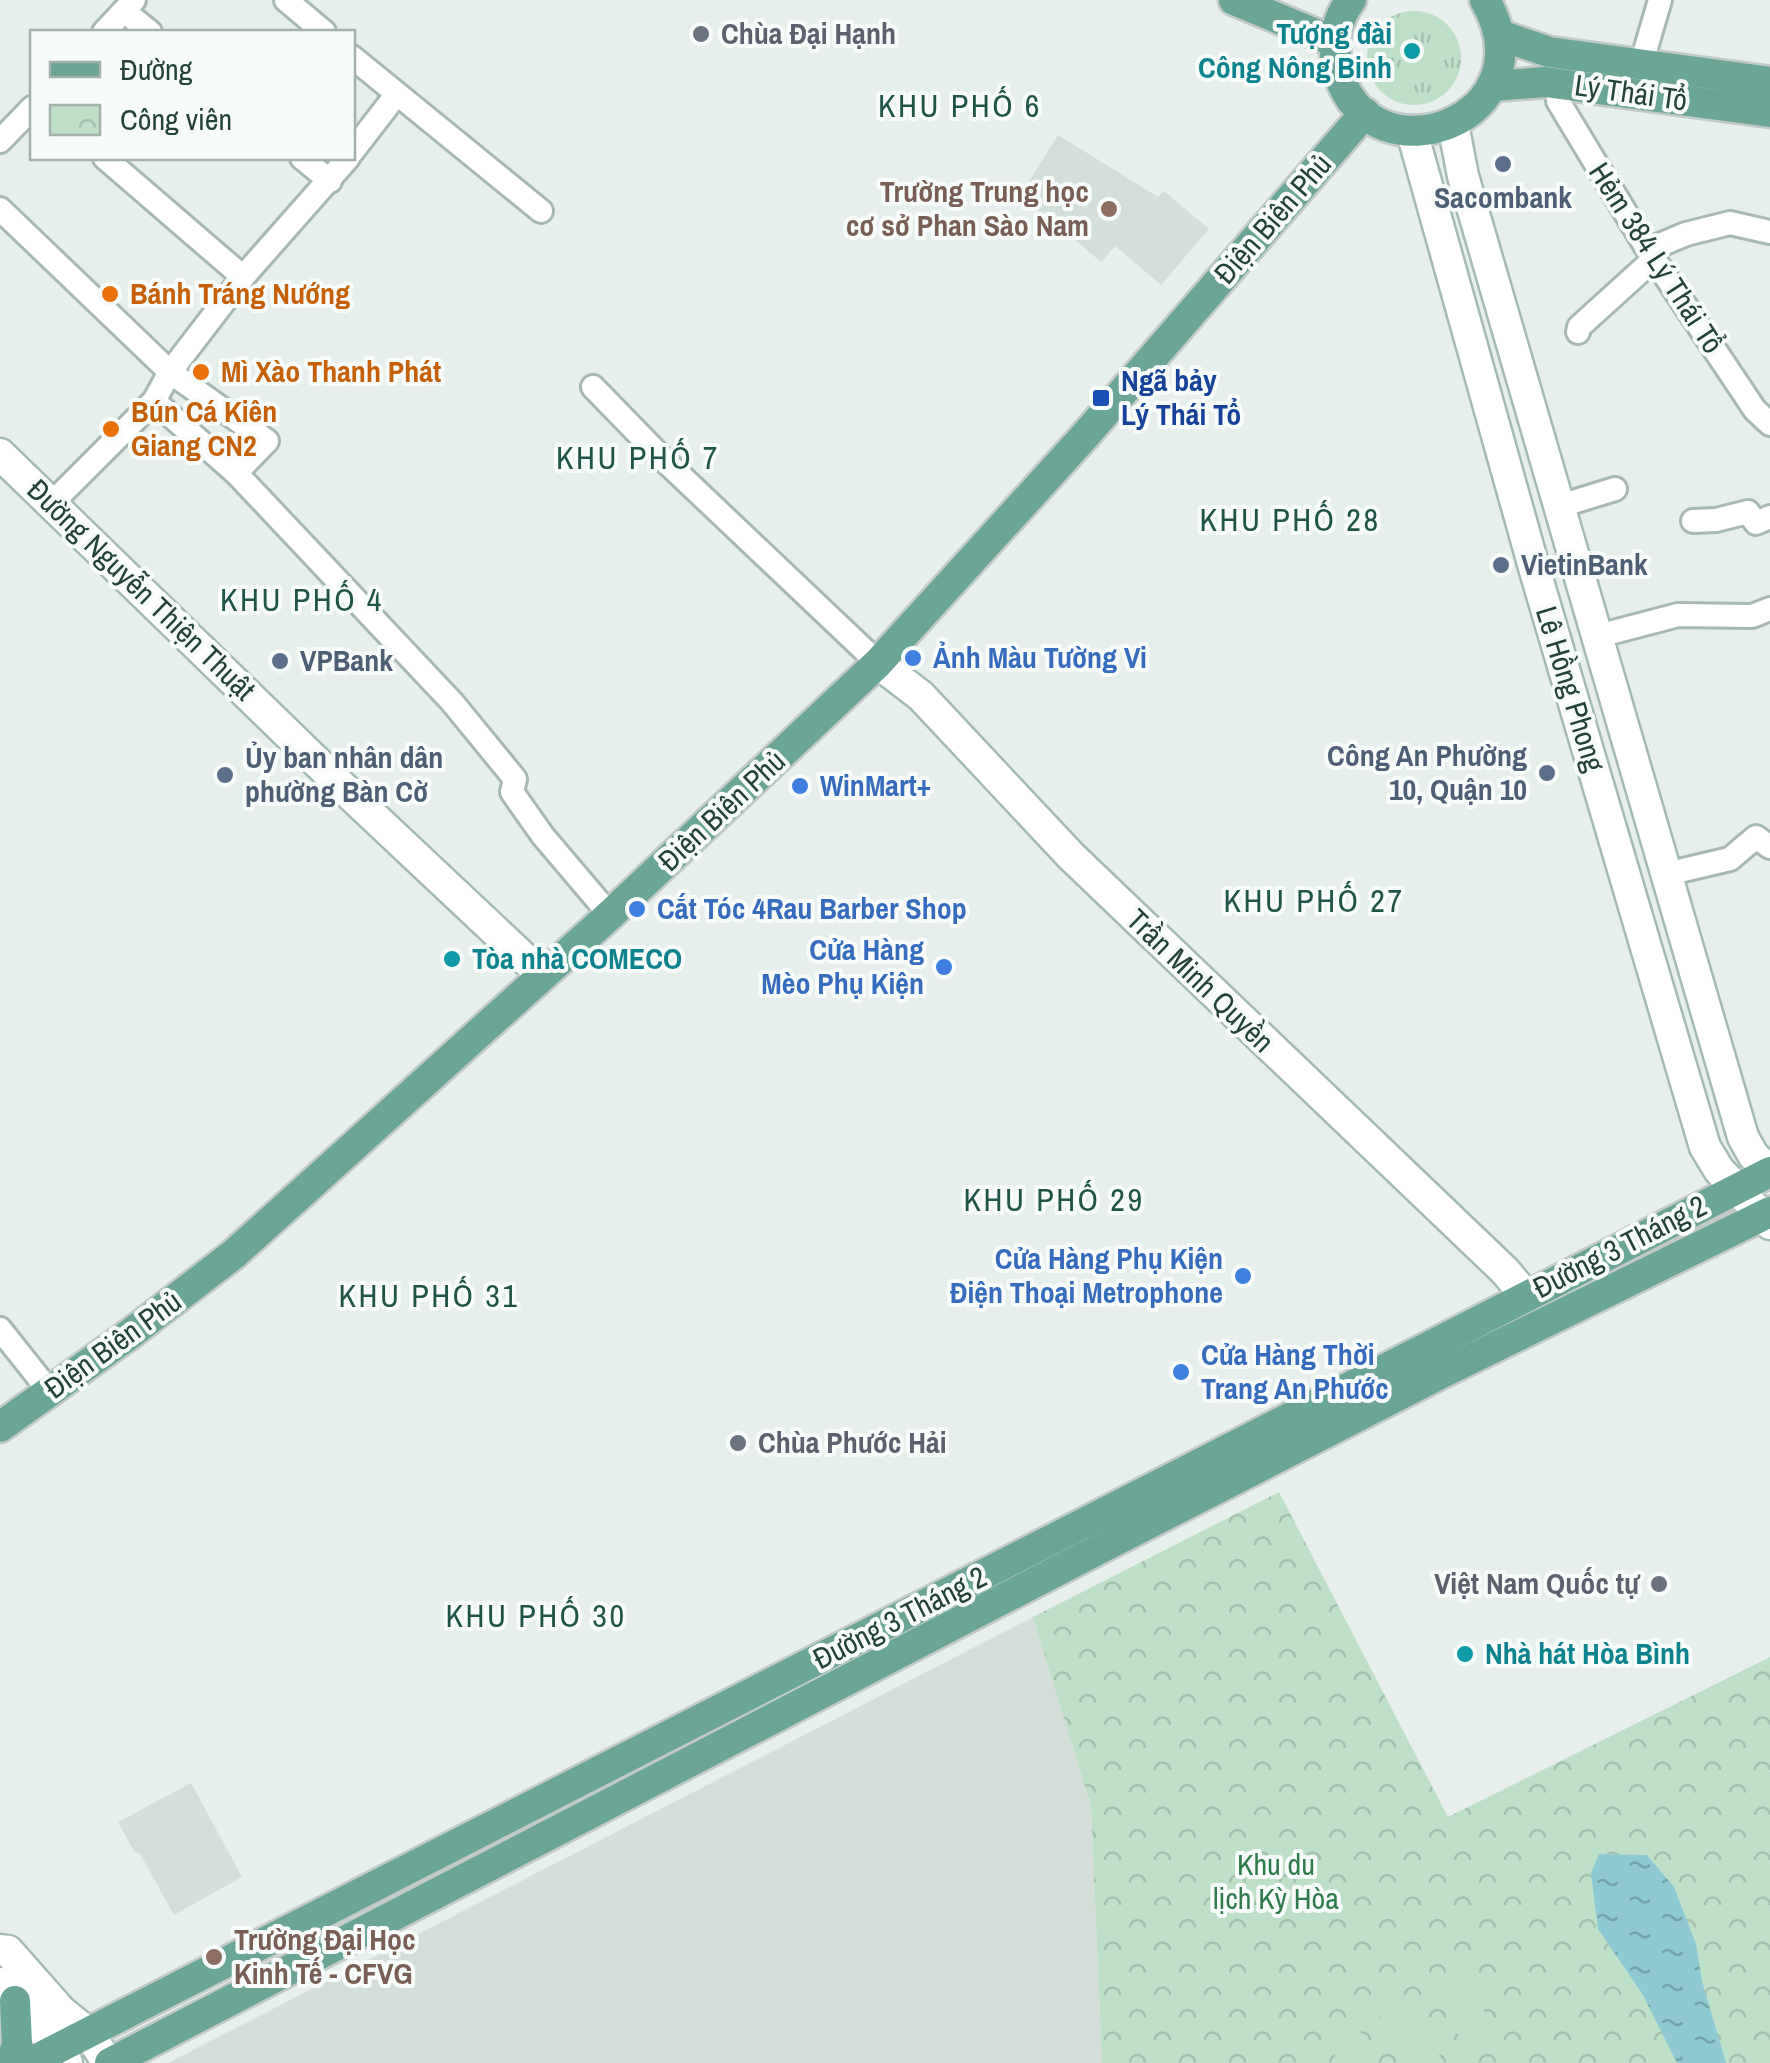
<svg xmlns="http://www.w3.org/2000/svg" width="1770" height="2063" viewBox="0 0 1770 2063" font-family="'Archivo Narrow',sans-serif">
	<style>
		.built { fill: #d4dfda }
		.grass { fill: url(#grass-tufts) }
		.park { fill: url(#park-crowns) }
		.pitch { fill: #bfe0c8 }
		.water { fill: url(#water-ripples) }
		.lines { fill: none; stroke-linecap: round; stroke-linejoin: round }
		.street-casing { stroke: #a8b8b2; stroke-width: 28 }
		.secondary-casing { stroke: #a4bbb3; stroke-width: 35 }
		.primary-casing { stroke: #c2cac8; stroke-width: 35 }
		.street { stroke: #fff; stroke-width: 22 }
		.secondary { stroke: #fff; stroke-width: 30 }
		.primary { stroke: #6aa596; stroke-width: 30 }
		.worship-dot { fill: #6b7280; stroke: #f7fbf9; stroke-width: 4 }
		.culture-dot { fill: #0f9aa8; stroke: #f7fbf9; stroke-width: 4 }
		.service-dot { fill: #5c6f8a; stroke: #f7fbf9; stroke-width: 4 }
		.education-dot { fill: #8d6e63; stroke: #f7fbf9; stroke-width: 4 }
		.food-dot { fill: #e8710a; stroke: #f7fbf9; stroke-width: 4 }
		.transit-dot { fill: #1a4fb4; stroke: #f7fbf9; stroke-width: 4 }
		.shop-dot { fill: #3f7fe0; stroke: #f7fbf9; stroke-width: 4 }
		.labels { text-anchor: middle; stroke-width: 8; stroke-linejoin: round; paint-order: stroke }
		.worship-label { font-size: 30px; font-weight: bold; fill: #5b616d; stroke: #f7fbf9; text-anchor: start }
		.culture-label { font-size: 30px; font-weight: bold; fill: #0d838f; stroke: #f7fbf9; text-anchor: start }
		.street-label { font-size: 30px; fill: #24423a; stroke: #f7fbf9 }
		.education-label { font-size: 30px; font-weight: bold; fill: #785e54; stroke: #f7fbf9; text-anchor: end }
		.service-label { font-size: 30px; font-weight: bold; fill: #4e5e75; stroke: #f7fbf9; text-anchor: start }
		.food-label { font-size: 30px; font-weight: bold; fill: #c56008; stroke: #f7fbf9; text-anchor: start }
		.transit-label { font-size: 30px; font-weight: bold; fill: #164399; stroke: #f7fbf9; text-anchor: start }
		.shop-label { font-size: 30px; font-weight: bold; fill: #366cbe; stroke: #f7fbf9; text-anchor: start }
		.park-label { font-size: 30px; fill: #2d7a4b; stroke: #f7fbf9 }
		.neighbourhood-label { font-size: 32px; letter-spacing: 2.5px; fill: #1f5548; stroke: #f7fbf9 }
	</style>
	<defs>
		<pattern id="grass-tufts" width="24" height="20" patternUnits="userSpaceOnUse" patternTransform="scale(2.5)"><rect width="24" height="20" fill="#bfe0c8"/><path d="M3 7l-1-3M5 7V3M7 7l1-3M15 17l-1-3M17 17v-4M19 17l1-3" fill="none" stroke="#a4c1ad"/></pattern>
		<pattern id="park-crowns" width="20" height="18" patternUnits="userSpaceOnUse" patternTransform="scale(2.5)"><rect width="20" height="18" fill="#bfe0c8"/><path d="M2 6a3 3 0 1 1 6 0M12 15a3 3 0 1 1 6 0" fill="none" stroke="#a4c1ad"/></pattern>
		<pattern id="water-ripples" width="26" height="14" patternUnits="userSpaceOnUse" patternTransform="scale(2.5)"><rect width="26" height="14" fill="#8ec9d4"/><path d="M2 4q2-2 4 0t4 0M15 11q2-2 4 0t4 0" fill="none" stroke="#74a5ad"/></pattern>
	</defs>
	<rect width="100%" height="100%" fill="#e6efeb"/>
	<g class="built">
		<polygon points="1058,135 1158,197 1164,191 1209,229 1161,285 1115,246 1101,262 1050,218 1018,199"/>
		<polygon points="1033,1617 1091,1805 1102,2063 168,2063"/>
		<polygon points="191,1783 242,1877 174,1915 139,1852 135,1853 118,1822"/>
	</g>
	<circle class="grass" cx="1414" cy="58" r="47"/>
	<polygon class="park" points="1279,1492 1448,1817 1770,1657 1770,2063 1102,2063 1091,1806 1033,1617"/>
	<g class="pitch">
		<polygon points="1459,1965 1493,2028 1463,2044 1429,1981"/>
		<polygon points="1407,1996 1441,2058 1432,2063 1405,2063 1377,2011"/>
		<polygon points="1356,2023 1356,2024 1377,2063 1339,2063 1326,2039"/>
	</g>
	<polygon class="water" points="1599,1854 1647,1855 1674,1887 1696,1944 1702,1981 1726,2063 1677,2063 1643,1995 1598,1929 1591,1873"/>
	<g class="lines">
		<g class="street-casing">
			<g id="street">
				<polyline points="286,0 324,32"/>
				<polyline points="124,11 150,32"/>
				<polyline points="104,32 134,0"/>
				<polyline points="352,57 541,211"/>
				<polyline points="1641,65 1660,0"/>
				<polyline points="1559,84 1558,101 1648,250 1755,410 1770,424"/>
				<polyline points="0,141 32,108"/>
				<polyline points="352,152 396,95"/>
				<polyline points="105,158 243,277"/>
				<polyline points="302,158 330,181"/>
				<polyline points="0,209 170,372 267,441 236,473"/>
				<polyline points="1648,250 1686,234 1730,223 1770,232"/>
				<polyline points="1578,332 1579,327 1654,259"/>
				<polyline points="593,387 664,460 878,663"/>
				<polyline points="154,401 236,473 452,702 515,779 512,792 543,836 610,915"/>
				<polyline points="51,504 154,401 170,372 243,277 348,158"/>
				<polyline points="1560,506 1615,489"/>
				<polyline points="1693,521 1716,520 1748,512 1756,523 1770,517"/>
				<polyline points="1598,636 1678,615 1752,616 1770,609"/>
				<polyline points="1666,874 1730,859 1756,837 1770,847"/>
				<polyline points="0,1329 50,1392"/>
			</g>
		</g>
		<g class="secondary-casing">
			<g id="secondary">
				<polyline points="1453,124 1463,176 1743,1137 1753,1155 1770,1172"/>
				<polyline points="1412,132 1535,571 1705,1147 1719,1170 1770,1224"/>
				<polyline points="0,454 358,802 542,975"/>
				<polyline points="878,663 921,696 1071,856 1505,1271 1526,1296"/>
				<polyline points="0,1950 8,1951 61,2011 88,2033 108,2063"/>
				<polyline points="0,1983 58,2048 67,2063"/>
			</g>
		</g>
		<g class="primary-casing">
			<g id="primary">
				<polyline points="1234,0 1335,42"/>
				<path d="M 1351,0 C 1335,21 1331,48 1339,74 C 1372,185 1553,119 1485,0"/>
				<polyline points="1500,35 1549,52 1770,82"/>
				<polyline points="1492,86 1545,82 1770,112"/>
				<polyline points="0,1427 130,1334 234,1254 610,915 878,663 1083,438 1365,113"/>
				<polyline points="11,2063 17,2044 15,2001"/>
				<polyline points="29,2063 1770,1172"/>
				<polyline points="110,2063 1105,1546 1442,1373 1770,1212"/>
			</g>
		</g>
		<use href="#street" class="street"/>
		<use href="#secondary" class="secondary"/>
		<use href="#primary" class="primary"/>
	</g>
	<g class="worship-dot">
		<circle cx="701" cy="34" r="10"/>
		<circle cx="738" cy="1443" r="10"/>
		<circle cx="1659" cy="1584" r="10"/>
	</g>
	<g class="culture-dot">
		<circle cx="1412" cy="51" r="10"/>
		<circle cx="452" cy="959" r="10"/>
		<circle cx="1465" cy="1654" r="10"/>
	</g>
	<g class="service-dot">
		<circle cx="1503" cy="164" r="10"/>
		<circle cx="1501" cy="565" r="10"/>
		<circle cx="280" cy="661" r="10"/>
		<circle cx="1547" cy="773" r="10"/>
		<circle cx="225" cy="775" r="10"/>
	</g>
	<g class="education-dot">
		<circle cx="1109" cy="209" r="10"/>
		<circle cx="214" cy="1957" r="10"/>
	</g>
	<g class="food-dot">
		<circle cx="110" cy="294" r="10"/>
		<circle cx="201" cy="372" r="10"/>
		<circle cx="111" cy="429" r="10"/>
	</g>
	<rect class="transit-dot" x="1091" y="388" width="20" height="20" rx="5"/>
	<g class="shop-dot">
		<circle cx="913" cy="658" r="10"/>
		<circle cx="800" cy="786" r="10"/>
		<circle cx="637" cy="909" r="10"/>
		<circle cx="944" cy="967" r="10"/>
		<circle cx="1243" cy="1276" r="10"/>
		<circle cx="1181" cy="1372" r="10"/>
	</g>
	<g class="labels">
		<g class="worship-label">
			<text x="721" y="44">Chùa Đại Hạnh</text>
			<text x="758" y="1453">Chùa Phước Hải</text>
			<text x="1639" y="1594" text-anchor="end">Việt Nam Quốc tự</text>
		</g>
		<g class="culture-label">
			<text x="1392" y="44" text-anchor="end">Tượng đài<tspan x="1392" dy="34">Công Nông Binh</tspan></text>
			<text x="472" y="969">Tòa nhà COMECO</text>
			<text x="1485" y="1664">Nhà hát Hòa Bình</text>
		</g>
		<g class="street-label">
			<text transform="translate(1631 93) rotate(8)" y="10">Lý Thái Tổ</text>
			<text transform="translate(1273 219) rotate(-49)" y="10">Điện Biên Phủ</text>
			<text transform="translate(1656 258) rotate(57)" y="10">Hẻm 384 Lý Thái Tổ</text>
			<text transform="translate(141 590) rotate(44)" y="10">Đường Nguyễn Thiện Thuật</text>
			<text transform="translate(1570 689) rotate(73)" y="10">Lê Hồng Phong</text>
			<text transform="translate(722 811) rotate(-43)" y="10">Điện Biên Phủ</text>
			<text transform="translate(1200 981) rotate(44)" y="10">Trần Minh Quyền</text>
			<text transform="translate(1620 1247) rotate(-27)" y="10">Đường 3 Tháng 2</text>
			<text transform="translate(113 1345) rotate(-36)" y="10">Điện Biên Phủ</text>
			<text transform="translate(900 1618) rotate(-27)" y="10">Đường 3 Tháng 2</text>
		</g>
		<g class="education-label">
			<text x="1089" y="202">Trường Trung học<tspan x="1089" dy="34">cơ sở Phan Sào Nam</tspan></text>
			<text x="234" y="1950" text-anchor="start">Trường Đại Học<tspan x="234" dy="34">Kinh Tế - CFVG</tspan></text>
		</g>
		<g class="service-label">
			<text x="1503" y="208" text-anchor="middle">Sacombank</text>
			<text x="1521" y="575">VietinBank</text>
			<text x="300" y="671">VPBank</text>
			<text x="1527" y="766" text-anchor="end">Công An Phường<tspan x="1527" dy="34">10, Quận 10</tspan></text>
			<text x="245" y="768">Ủy ban nhân dân<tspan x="245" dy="34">phường Bàn Cờ</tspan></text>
		</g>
		<g class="food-label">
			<text x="130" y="304">Bánh Tráng Nướng</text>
			<text x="221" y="382">Mì Xào Thanh Phát</text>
			<text x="131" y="422">Bún Cá Kiên<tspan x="131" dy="34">Giang CN2</tspan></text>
		</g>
		<g class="transit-label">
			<text x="1121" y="391">Ngã bảy<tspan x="1121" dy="34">Lý Thái Tổ</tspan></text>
		</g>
		<g class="shop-label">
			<text x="933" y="668">Ảnh Màu Tường Vi</text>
			<text x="820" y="796">WinMart+</text>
			<text x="657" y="919">Cắt Tóc 4Rau Barber Shop</text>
			<text x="924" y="960" text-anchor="end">Cửa Hàng<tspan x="924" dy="34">Mèo Phụ Kiện</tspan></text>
			<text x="1223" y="1269" text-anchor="end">Cửa Hàng Phụ Kiện<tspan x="1223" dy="34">Điện Thoại Metrophone</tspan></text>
			<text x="1201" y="1365">Cửa Hàng Thời<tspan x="1201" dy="34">Trang An Phước</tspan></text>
		</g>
		<g class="park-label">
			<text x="1276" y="1875">Khu du<tspan x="1276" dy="34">lịch Kỳ Hòa</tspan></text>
		</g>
		<g class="neighbourhood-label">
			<text x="960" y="117">KHU PHỐ 6</text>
			<text x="638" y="469">KHU PHỐ 7</text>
			<text x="1290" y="531">KHU PHỐ 28</text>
			<text x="302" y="611">KHU PHỐ 4</text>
			<text x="1314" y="912">KHU PHỐ 27</text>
			<text x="1054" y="1211">KHU PHỐ 29</text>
			<text x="429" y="1307">KHU PHỐ 31</text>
			<text x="536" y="1627">KHU PHỐ 30</text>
		</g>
	</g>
	<rect x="30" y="30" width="325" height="130" fill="#f7fbf9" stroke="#a3b1ad" stroke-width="2.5"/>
	<rect x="50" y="62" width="50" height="15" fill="#6aa596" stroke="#a3b1ad" stroke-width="2.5"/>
	<text x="120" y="80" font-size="30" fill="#24423a">Đường</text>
	<rect x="50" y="105" width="50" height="30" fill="url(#park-crowns)" stroke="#a3b1ad" stroke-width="2.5"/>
	<text x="120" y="130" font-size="30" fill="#24423a">Công viên</text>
</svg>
